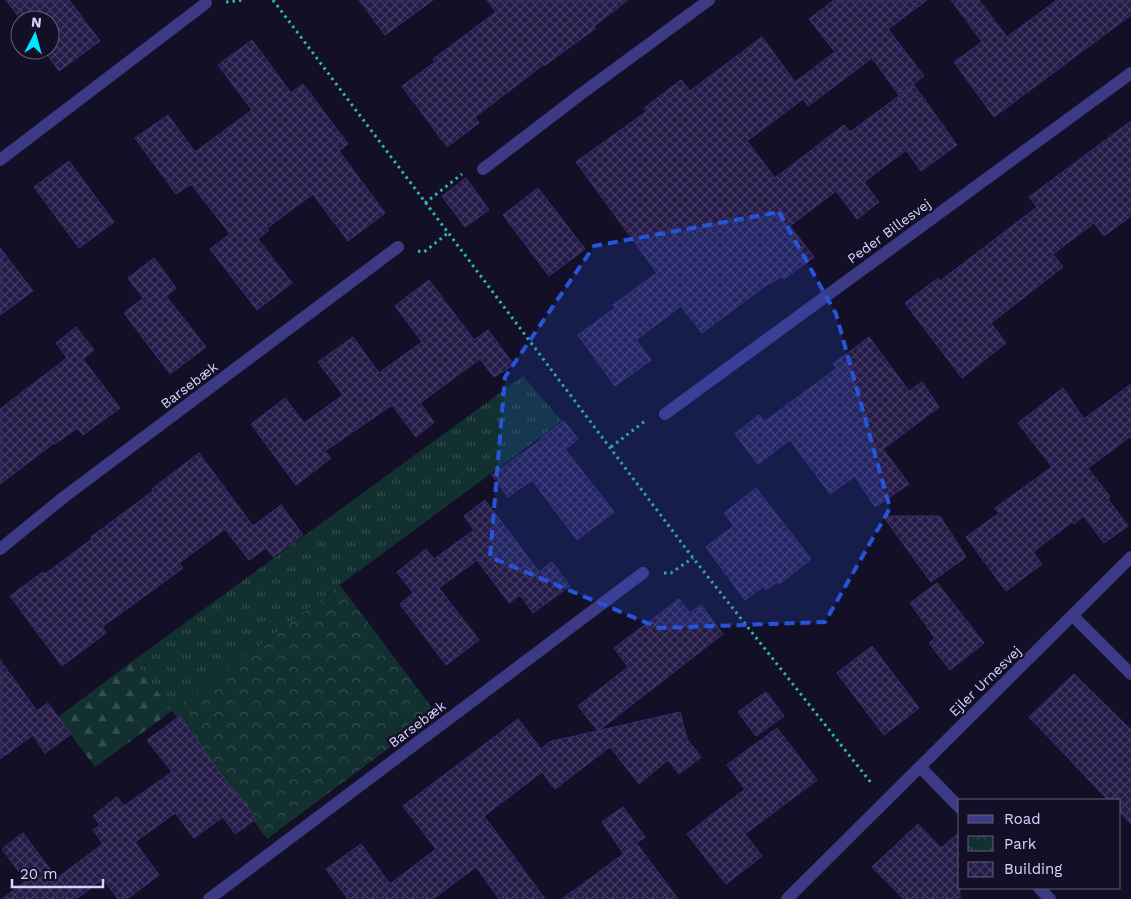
<svg xmlns="http://www.w3.org/2000/svg" width="1131" height="899" viewBox="0 0 1131 899" font-family="'Work Sans',sans-serif">
	<style>
		.grass { fill: url(#grass-tufts) }
		.forest { fill: url(#forest-firs) }
		.park { fill: url(#park-crowns) }
		.building { fill: url(#building-cross-hatch); stroke: #3b2d73 }
		.lines { fill: none; stroke-linecap: round; stroke-linejoin: round }
		.path { stroke: #2fb8b0; stroke-width: 3; stroke-dasharray: 2.5 4; stroke-linecap: butt }
		.minor { stroke: #3d3a85; stroke-width: 12 }
		.marked { fill: #2655da; fill-opacity: 0.2; stroke: #2655da; stroke-width: 4; stroke-dasharray: 10 6; stroke-linejoin: round }
		.labels { text-anchor: middle; stroke-width: 5; stroke-linejoin: round; paint-order: stroke }
		.street-label { font-size: 14px; fill: #d9d4ff; stroke: #130f26 }
	</style>
	<defs>
		<pattern id="grass-tufts" width="24" height="20" patternUnits="userSpaceOnUse" patternTransform="scale(1.25)"><rect width="24" height="20" fill="#12302f"/><path d="M3 7l-1-3M5 7V3M7 7l1-3M15 17l-1-3M17 17v-4M19 17l1-3" fill="none" stroke="#344d4e"/></pattern>
		<pattern id="forest-firs" width="22" height="20" patternUnits="userSpaceOnUse" patternTransform="scale(1.25)"><rect width="22" height="20" fill="#12302f"/><path d="M5 1l3.5 6h-7zM16 11l3.5 6h-7z" fill="#344d4e"/></pattern>
		<pattern id="park-crowns" width="20" height="18" patternUnits="userSpaceOnUse" patternTransform="scale(1.25)"><rect width="20" height="18" fill="#12302f"/><path d="M2 6a3 3 0 1 1 6 0M12 15a3 3 0 1 1 6 0" fill="none" stroke="#344d4e"/></pattern>
		<pattern id="building-cross-hatch" width="8" height="8" patternUnits="userSpaceOnUse" patternTransform="scale(1.25)"><rect width="8" height="8" fill="#241b47"/><path d="M0 0l8 8M0 8l8-8" fill="none" stroke="#433b63"/></pattern>
	</defs>
	<rect width="100%" height="100%" fill="#130f26"/>
	<polygon class="grass" points="523,376 562,421 340,585 172,711 134,660"/>
	<polygon class="forest" points="134,660 172,711 95,767 58,717"/>
	<polygon class="park" points="340,585 436,713 267,839 172,711"/>
	<g class="building">
		<polygon points="6,0 69,0 100,41 59,71 44,50 50,50 50,20 21,20"/>
		<polygon points="359,0 433,0 385,35"/>
		<polygon points="487,0 628,0 594,26 596,28 544,66 543,65 475,117 479,123 447,147 402,86 435,62 433,59 496,12"/>
		<polygon points="834,0 927,0 888,29 924,76 899,95 872,58 808,106 803,99 747,141 775,178 844,125 850,132 914,85 957,145 921,171 906,150 864,182 879,202 857,219 836,191 790,226 814,257 784,279 782,276 770,284 769,283 702,333 681,306 636,340 651,360 615,386 578,335 615,308 613,305 657,273 576,162 647,111 644,108 681,80 690,91 762,37 795,82 835,52 809,19"/>
		<polygon points="951,0 979,0 1007,37 1057,0 1131,0 1131,15 994,117 954,62 982,42"/>
		<polygon points="252,40 291,93 303,84 348,144 339,151 385,213 348,241 313,194 267,228 269,230 258,239 292,283 257,310 210,249 230,234 191,184 176,194 135,138 168,115 195,152 252,110 218,65"/>
		<polygon points="1131,121 1131,216 1104,236 1094,223 1053,254 1063,267 991,323 1006,343 962,378 905,303 938,278 940,281 1037,207 1029,197"/>
		<polygon points="69,161 114,222 79,248 34,187"/>
		<polygon points="466,178 489,210 465,227 442,196"/>
		<polygon points="538,188 585,249 549,276 503,215"/>
		<polygon points="0,248 33,291 0,315"/>
		<polygon points="154,258 176,288 166,296 206,347 170,374 124,313 143,298 128,278"/>
		<polygon points="429,280 474,340 488,330 514,365 494,377 480,359 420,403 434,422 416,437 392,405 325,451 331,458 296,485 251,424 285,398 304,423 343,395 318,362 353,337 379,373 422,342 395,306"/>
		<polygon points="76,327 94,350 83,359 120,408 83,435 77,428 55,444 54,443 0,484 0,409 67,358 56,343"/>
		<polygon points="869,337 909,391 922,382 939,407 883,449 909,484 875,507 855,476 830,494 790,440 758,464 735,434 759,415 764,422 837,368 833,364"/>
		<polygon points="1131,384 1131,436 1088,468 1110,497 1108,499 1128,526 1104,543 1084,516 1074,524 1072,522 1033,552 1042,564 1006,591 966,537 999,513 995,508 1052,467 1018,423 1063,388 1084,419"/>
		<polygon points="564,421 578,439 565,449 614,512 577,540 532,480 508,497 492,475 541,440 540,439"/>
		<polygon points="199,453 253,526 281,505 303,535 273,557 266,548 249,560 225,529 179,563 183,568 102,627 106,633 62,666 10,596 43,572 45,574 92,539 91,537 153,491 152,489"/>
		<polygon points="756,488 811,559 779,584 777,582 766,590 764,586 745,600 706,547 734,526 724,513"/>
		<polygon points="485,500 539,572 552,562 570,586 533,613 520,595 509,603 477,560 439,588 479,640 446,665 400,604 413,593 397,572 426,549 434,559 474,530 464,516"/>
		<polygon points="883,516 940,516 966,557 931,582"/>
		<polygon points="937,583 984,643 950,670 929,643 935,638 910,603"/>
		<polygon points="679,599 690,613 701,605 723,634 598,731 578,706 628,667 614,648"/>
		<polygon points="872,646 919,708 884,735 837,673"/>
		<polygon points="0,660 37,711 48,703 71,734 45,753 33,735 0,759"/>
		<polygon points="1074,674 1131,730 1131,824 1120,812 1120,800 1108,800 1029,717"/>
		<polygon points="766,692 784,716 756,736 738,712"/>
		<polygon points="680,712 687,739 701,757 679,774 668,760 639,784 610,747 555,789 542,772 484,816 545,899 499,899 476,867 433,899 348,899 326,869 361,844 390,884 436,849 403,806 518,719 541,749 549,742"/>
		<polygon points="180,716 235,794 237,792 256,819 235,834 223,817 194,838 175,813 135,842 159,875 127,899 118,899 103,879 76,899 2,899 26,881 2,849 23,833 57,878 103,844 93,830 100,825 93,816 117,797 124,806 172,772 147,740"/>
		<polygon points="777,728 817,780 745,834 762,856 726,884 687,834 745,789 727,765"/>
		<polygon points="623,807 645,837 623,853 602,822"/>
		<polygon points="918,824 941,848 960,832 960,899 904,899 872,867"/>
		<polygon points="637,844 678,899 562,899"/>
	</g>
	<g class="lines">
		<g class="path">
			<polyline points="273,0 693,558 872,784"/>
			<polyline points="226,2 243,0"/>
			<polyline points="425,203 462,174"/>
			<polyline points="418,251 424,252 448,233"/>
			<polyline points="611,447 645,421"/>
			<polyline points="664,573 671,573 693,558"/>
		</g>
		<g class="minor">
			<polyline points="0,160 206,3"/>
			<polyline points="483,169 581,94 709,0"/>
			<polyline points="665,414 1131,73"/>
			<polyline points="0,549 64,497 398,247"/>
			<polyline points="1073,616 1131,674"/>
			<polyline points="920,767 960,808"/>
			<polyline points="1039,888 1050,899"/>
			<polyline points="209,899 643,573"/>
			<polyline points="787,899 1131,557"/>
		</g>
	</g>
	<path class="marked" d="M 779,212 L 836,314 L 890,508 L 825,622 L 659,628 L 490,557 L 505,377 L 594,246 Z"/>
	<g class="labels">
		<g class="street-label">
			<text transform="translate(889 231) rotate(-36)" y="5">Peder Billesvej</text>
			<text transform="translate(189 385) rotate(-37)" y="5">Barsebæk</text>
			<text transform="translate(985 681) rotate(-44)" y="5">Ejler Urnesvej</text>
			<text transform="translate(417 724) rotate(-37)" y="5">Barsebæk</text>
		</g>
	</g>
	<rect x="958" y="799" width="162" height="90" fill="#130f26" stroke="#625e7d"/>
	<rect x="968" y="815" width="25" height="8" fill="#3d3a85" stroke="#625e7d"/>
	<text x="1004" y="824" font-size="15" fill="#d9d4ff">Road</text>
	<rect x="968" y="836" width="25" height="15" fill="url(#park-crowns)" stroke="#625e7d"/>
	<text x="1004" y="849" font-size="15" fill="#d9d4ff">Park</text>
	<rect x="968" y="862" width="25" height="15" fill="url(#building-cross-hatch)" stroke="#625e7d"/>
	<text x="1004" y="874" font-size="15" fill="#d9d4ff">Building</text>
	<g transform="translate(35 35) rotate(6)"><circle r="24" fill="#130f26" stroke="#625e7d"/>
	<path d="M0-4L9 19L0 12L-9 19Z" fill="#00e5ff"/>
	<text y="-8" font-size="14" font-weight="bold" text-anchor="middle" fill="#d9d4ff">N</text>
	</g>
	<path d="M12 879v8h91v-8" fill="none" stroke="#d9d4ff" stroke-width="2.5"/>
	<text x="20" y="879" font-size="15" fill="#d9d4ff" stroke="#130f26" stroke-width="4" paint-order="stroke">20 m</text>
</svg>
